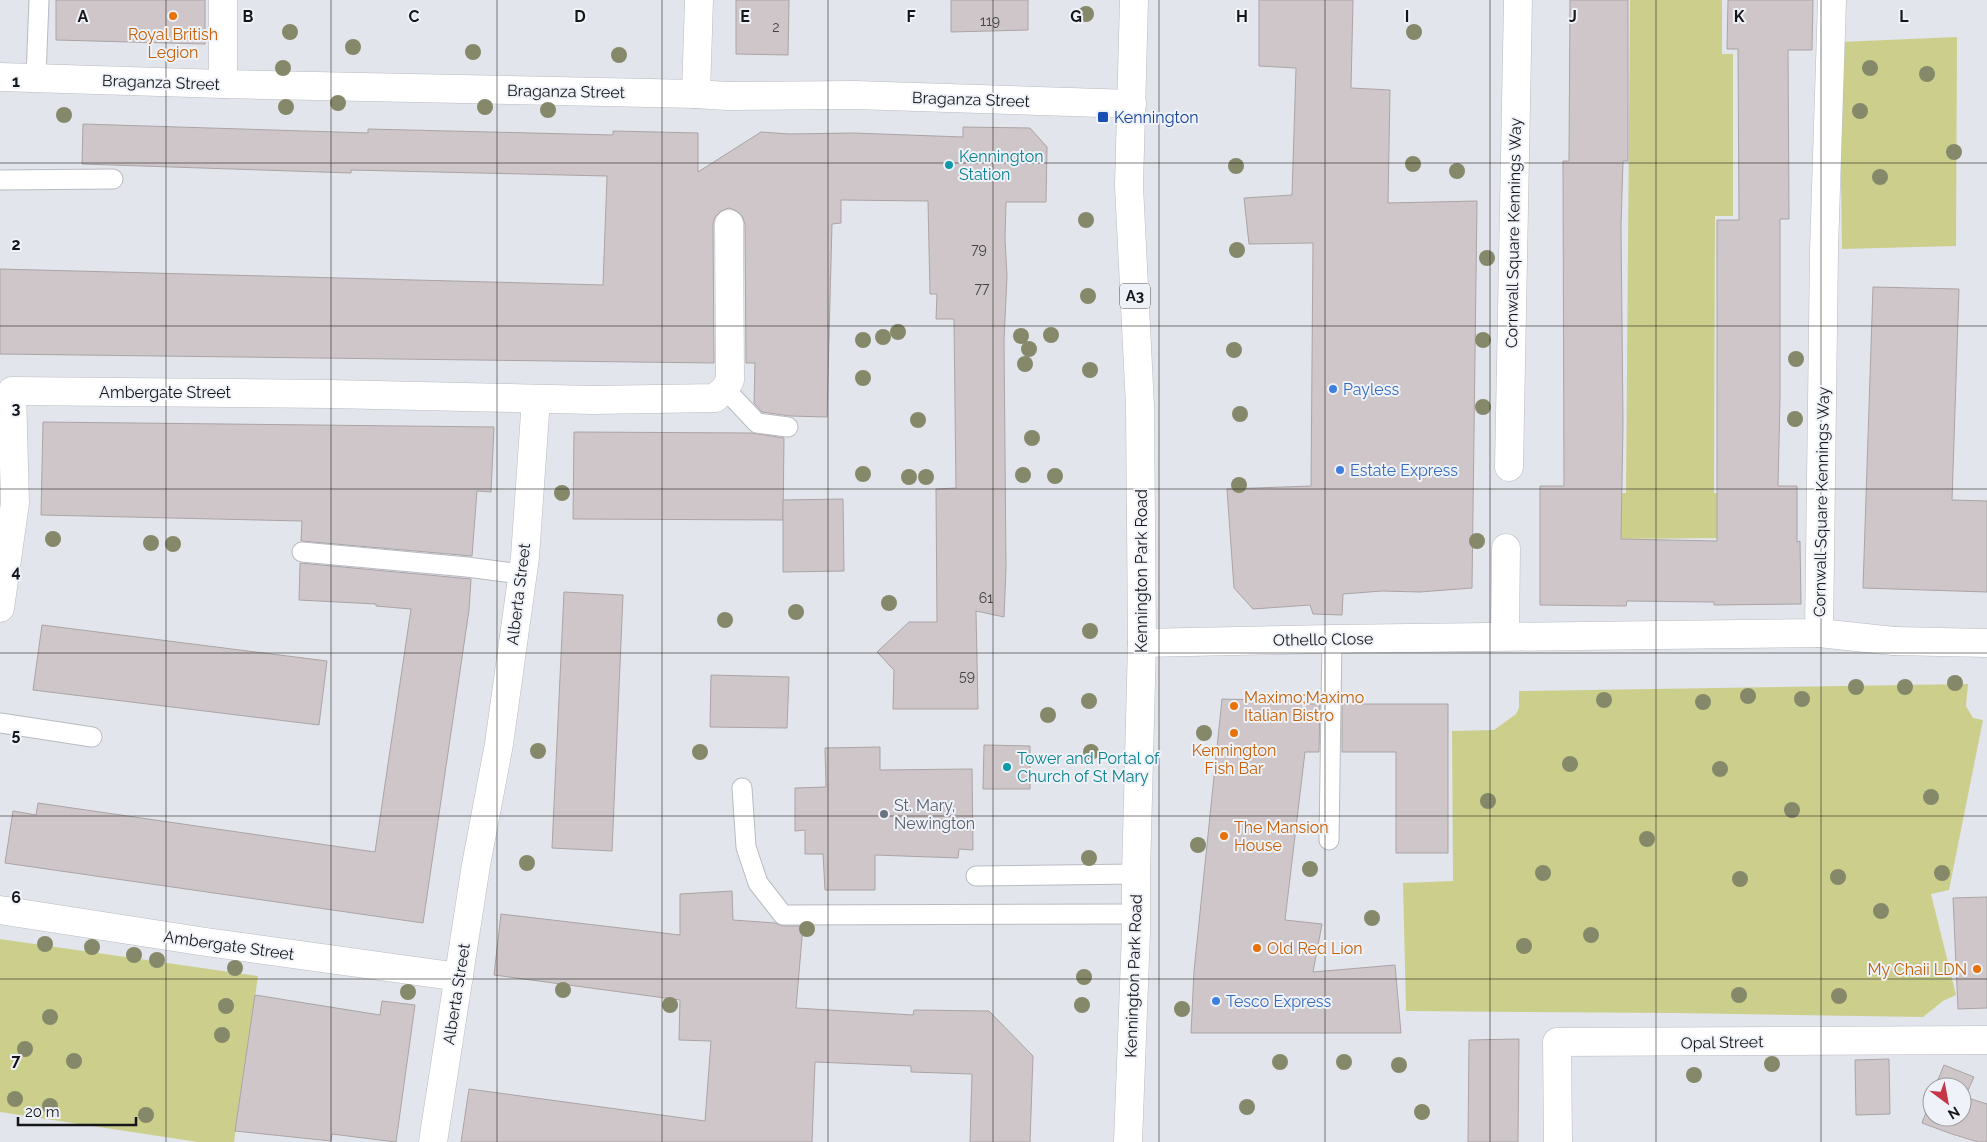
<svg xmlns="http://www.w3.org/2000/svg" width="1987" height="1142" viewBox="0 0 1987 1142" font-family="Raleway,sans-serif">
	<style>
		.green { fill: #cccf8c }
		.building { fill: #cec6c9; stroke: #aba4a6 }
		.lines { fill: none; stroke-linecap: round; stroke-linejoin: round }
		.service-casing { stroke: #b8bbc1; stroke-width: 21 }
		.pedestrian-casing { stroke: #b8bbc1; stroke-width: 29 }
		.minor-casing { stroke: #b8bbc1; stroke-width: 29 }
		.trunk-casing { stroke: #b8bbc1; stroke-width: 29 }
		.service { stroke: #fff; stroke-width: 19 }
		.pedestrian { stroke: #fff; stroke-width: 28 }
		.minor { stroke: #fff; stroke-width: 28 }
		.trunk { stroke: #fff; stroke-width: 28 }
		.tree { fill: #86886a }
		.grid { fill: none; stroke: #151618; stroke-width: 1; stroke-opacity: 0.55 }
		.food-dot { fill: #e8710a; stroke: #eff2f8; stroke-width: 2 }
		.transit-dot { fill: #1a4fb4; stroke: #eff2f8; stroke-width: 2 }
		.culture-dot { fill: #0f9aa8; stroke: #eff2f8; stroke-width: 2 }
		.shop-dot { fill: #3f7fe0; stroke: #eff2f8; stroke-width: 2 }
		.worship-dot { fill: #6b7280; stroke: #eff2f8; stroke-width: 2 }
		.labels { text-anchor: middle; stroke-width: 4; stroke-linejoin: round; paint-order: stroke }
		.number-label { font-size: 14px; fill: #434244 }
		.shield { fill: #eff2f8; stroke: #56585b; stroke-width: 1 }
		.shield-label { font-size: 15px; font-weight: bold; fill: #151618 }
		.food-label { font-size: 16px; fill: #c56008; stroke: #eff2f8; text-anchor: start }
		.street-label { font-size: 16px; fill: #151618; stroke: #eff2f8 }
		.transit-label { font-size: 16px; fill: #164399; stroke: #eff2f8; text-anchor: start }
		.culture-label { font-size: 16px; fill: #0d838f; stroke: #eff2f8; text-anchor: start }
		.shop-label { font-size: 16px; fill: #366cbe; stroke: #eff2f8; text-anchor: start }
		.worship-label { font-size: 16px; fill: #5b616d; stroke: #eff2f8; text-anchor: start }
		.grid-label { font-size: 16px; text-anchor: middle; font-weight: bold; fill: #151618; stroke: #eff2f8; stroke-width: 4; stroke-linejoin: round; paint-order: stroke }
	</style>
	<rect width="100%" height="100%" fill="#e2e5eb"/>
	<g class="green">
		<polygon points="1630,0 1722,0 1722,54 1733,54 1733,216 1715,216 1714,493 1742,494 1740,538 1595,539 1596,495 1626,493"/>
		<polygon points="1957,37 1956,246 1842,249 1839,42"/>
		<polygon points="1968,684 1966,706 1973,718 1983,720 1949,890 1931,894 1956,995 1943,1001 1923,1017 1675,1013 1406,1011 1403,883 1453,881 1452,731 1494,730 1516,714 1519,708 1519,691"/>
		<polygon points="0,939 258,976 234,1142 198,1142 0,1112"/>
	</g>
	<g class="building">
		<polygon points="56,0 205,0 205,44 56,40"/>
		<polygon points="736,0 789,0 788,55 736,54"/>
		<polygon points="951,0 1028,0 1028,30 951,32"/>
		<polygon points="1259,0 1353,0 1351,88 1390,90 1388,203 1477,201 1472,588 1420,592 1382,591 1343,594 1342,615 1313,614 1310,605 1253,609 1234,588 1227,489 1311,486 1313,243 1249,244 1244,198 1292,195 1296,68 1259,66"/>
		<polygon points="1570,0 1628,0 1628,161 1623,161 1621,226 1623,424 1621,539 1717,541 1717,220 1739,220 1738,49 1727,49 1728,0 1813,0 1812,50 1788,50 1789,219 1780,219 1780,399 1778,486 1797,486 1797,542 1800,541 1801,604 1714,605 1714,602 1627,601 1626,606 1540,605 1540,486 1564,486 1563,161 1569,161"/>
		<polygon points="83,124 368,133 368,129 613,135 613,131 698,133 698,172 761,132 789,134 853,133 963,137 963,127 1030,128 1047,147 1046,202 1006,202 1005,239 1007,276 1004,340 1006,568 1004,617 976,611 978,709 893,709 894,670 877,652 909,622 937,622 936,489 956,488 954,319 936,319 937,294 930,294 928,201 841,200 841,223 832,224 827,417 790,416 762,412 754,403 755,363 746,363 745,224 742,216 737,211 729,208 721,211 715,217 713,224 714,363 0,354 0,269 603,285 607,176 351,170 351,173 82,164"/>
		<polygon points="1873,287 1959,289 1952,500 1987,501 1987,592 1863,588"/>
		<polygon points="43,422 494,427 491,492 477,491 472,556 301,541 302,521 41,515"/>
		<polygon points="574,432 752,433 784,438 783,520 573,519"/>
		<polygon points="843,499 844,571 783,572 783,500"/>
		<polygon points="300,563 471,579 469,610 423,923 5,863 13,811 36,815 38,803 375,852 411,609 376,606 376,604 299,600"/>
		<polygon points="564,592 623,595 612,851 552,848"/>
		<polygon points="42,625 327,661 319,725 33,690"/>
		<polygon points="711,675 789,677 787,728 710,727"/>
		<polygon points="1222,699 1310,701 1310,704 1320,704 1319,752 1305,752 1285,920 1322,924 1313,972 1395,965 1401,1033 1191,1033 1194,971"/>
		<polygon points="1342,704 1448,704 1448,853 1396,853 1396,752 1342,752"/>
		<polygon points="984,745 1030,746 1030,789 983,789"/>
		<polygon points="880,747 880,770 972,769 973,850 959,849 958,858 875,855 875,890 825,890 823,854 805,854 805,830 795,831 795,788 826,787 825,748"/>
		<polygon points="732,891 733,920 775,923 783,926 803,926 796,1008 913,1015 914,1010 989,1011 1033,1056 1030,1142 970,1142 972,1074 911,1072 911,1066 815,1062 812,1142 461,1142 469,1089 705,1121 711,1041 679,1040 680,1000 494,975 501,914 680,935 680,894"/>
		<polygon points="1987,897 1987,1008 1958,1009 1953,898"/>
		<polygon points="255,995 380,1015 382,1001 415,1005 396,1142 332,1134 331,1141 235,1131"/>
		<polygon points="1519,1039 1518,1142 1468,1142 1469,1040"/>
		<polygon points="1889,1059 1890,1114 1856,1115 1855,1060"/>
		<polygon points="1944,1065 1974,1077 1965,1097 1987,1104 1987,1142 1978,1142 1952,1134 1922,1123 1932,1096 1932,1117 1962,1117 1962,1087 1935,1087"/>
	</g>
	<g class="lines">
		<g class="service-casing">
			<g id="service">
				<polyline points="36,77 39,0"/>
				<polyline points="0,180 113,179"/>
				<polyline points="725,389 757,423 788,427"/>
				<polyline points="302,552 467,567 521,574"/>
				<polyline points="0,723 92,737"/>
				<polyline points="742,788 746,847 758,883 783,915 1136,914"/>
				<polyline points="1329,840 1332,639"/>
				<polyline points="976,876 1136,874"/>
			</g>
		</g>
		<g class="pedestrian-casing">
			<polyline id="pedestrian" points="1819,633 1894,641"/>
		</g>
		<g class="minor-casing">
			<g id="minor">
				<polyline points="223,0 223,84"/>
				<polyline points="0,77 223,84 696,94 727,96 855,95 1132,104"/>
				<polyline points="696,94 699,0"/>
				<polyline points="1509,467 1518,0"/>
				<polyline points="0,608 15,503 12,391 330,394 593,400 715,398 725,389 730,380 729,224"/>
				<polyline points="1505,636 1506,548"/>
				<polyline points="1894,641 1987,643"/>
				<polyline points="1142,643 1332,639 1819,633 1824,250 1832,0"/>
				<polyline points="0,910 206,942 459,977"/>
				<polyline points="433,1142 476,865 499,744 525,557 536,399"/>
				<polyline points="1558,1142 1557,1042 1987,1040"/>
			</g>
		</g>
		<g class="trunk-casing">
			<polyline id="trunk" points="1128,1142 1136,932 1136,874 1142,643 1140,406 1129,186 1134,0"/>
		</g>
		<use href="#service" class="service"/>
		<use href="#pedestrian" class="pedestrian"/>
		<use href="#minor" class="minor"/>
		<use href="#trunk" class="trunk"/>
	</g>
	<g class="tree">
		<circle cx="1086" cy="14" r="8"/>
		<circle cx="290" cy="32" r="8"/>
		<circle cx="1414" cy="32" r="8"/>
		<circle cx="353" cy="47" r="8"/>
		<circle cx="473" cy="52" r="8"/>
		<circle cx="619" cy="55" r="8"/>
		<circle cx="283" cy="68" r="8"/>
		<circle cx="1870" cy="68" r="8"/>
		<circle cx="1927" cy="74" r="8"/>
		<circle cx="338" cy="103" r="8"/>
		<circle cx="286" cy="107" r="8"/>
		<circle cx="485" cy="107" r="8"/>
		<circle cx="548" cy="110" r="8"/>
		<circle cx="1860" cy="111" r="8"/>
		<circle cx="64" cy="115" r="8"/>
		<circle cx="1954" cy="152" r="8"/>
		<circle cx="1413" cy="164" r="8"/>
		<circle cx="1236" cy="166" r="8"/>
		<circle cx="1457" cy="171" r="8"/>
		<circle cx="1880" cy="177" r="8"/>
		<circle cx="1086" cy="220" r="8"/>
		<circle cx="1237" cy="250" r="8"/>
		<circle cx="1487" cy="258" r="8"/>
		<circle cx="1088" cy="296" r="8"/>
		<circle cx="898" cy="332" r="8"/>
		<circle cx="1051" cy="335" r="8"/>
		<circle cx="1021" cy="336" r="8"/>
		<circle cx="883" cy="337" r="8"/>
		<circle cx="863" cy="340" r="8"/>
		<circle cx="1483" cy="340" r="8"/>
		<circle cx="1029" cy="349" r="8"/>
		<circle cx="1234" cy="350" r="8"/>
		<circle cx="1796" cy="359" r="8"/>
		<circle cx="1025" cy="364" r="8"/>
		<circle cx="1090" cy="370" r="8"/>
		<circle cx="863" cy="378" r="8"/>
		<circle cx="1483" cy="407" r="8"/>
		<circle cx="1240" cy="414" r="8"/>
		<circle cx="1795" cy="419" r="8"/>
		<circle cx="918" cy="420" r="8"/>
		<circle cx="1032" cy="438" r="8"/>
		<circle cx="863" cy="474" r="8"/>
		<circle cx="1023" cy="475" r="8"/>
		<circle cx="1055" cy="476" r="8"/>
		<circle cx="909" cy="477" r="8"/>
		<circle cx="926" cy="477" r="8"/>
		<circle cx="1239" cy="485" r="8"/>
		<circle cx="562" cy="493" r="8"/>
		<circle cx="53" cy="539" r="8"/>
		<circle cx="1477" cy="541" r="8"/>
		<circle cx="151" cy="543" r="8"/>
		<circle cx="173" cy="544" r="8"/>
		<circle cx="889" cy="603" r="8"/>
		<circle cx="796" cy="612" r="8"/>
		<circle cx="725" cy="620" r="8"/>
		<circle cx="1090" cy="631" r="8"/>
		<circle cx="1955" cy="683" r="8"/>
		<circle cx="1856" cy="687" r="8"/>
		<circle cx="1905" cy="687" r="8"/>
		<circle cx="1748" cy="696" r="8"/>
		<circle cx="1802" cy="699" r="8"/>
		<circle cx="1604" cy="700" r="8"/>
		<circle cx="1089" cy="701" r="8"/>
		<circle cx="1703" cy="702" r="8"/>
		<circle cx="1048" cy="715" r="8"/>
		<circle cx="1204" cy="733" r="8"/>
		<circle cx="538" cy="751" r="8"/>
		<circle cx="700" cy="752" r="8"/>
		<circle cx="1091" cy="752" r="8"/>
		<circle cx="1570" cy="764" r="8"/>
		<circle cx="1720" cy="769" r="8"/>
		<circle cx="1931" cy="797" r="8"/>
		<circle cx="1488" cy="801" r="8"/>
		<circle cx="1792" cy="810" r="8"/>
		<circle cx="1647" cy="839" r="8"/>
		<circle cx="1198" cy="845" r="8"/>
		<circle cx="1089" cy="858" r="8"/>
		<circle cx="527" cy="863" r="8"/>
		<circle cx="1310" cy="869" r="8"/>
		<circle cx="1543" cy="873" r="8"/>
		<circle cx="1942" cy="873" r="8"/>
		<circle cx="1838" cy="877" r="8"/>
		<circle cx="1740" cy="879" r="8"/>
		<circle cx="1881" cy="911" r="8"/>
		<circle cx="1372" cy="918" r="8"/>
		<circle cx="807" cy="929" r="8"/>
		<circle cx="1591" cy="935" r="8"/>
		<circle cx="45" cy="944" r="8"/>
		<circle cx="1524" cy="946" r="8"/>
		<circle cx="92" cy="947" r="8"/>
		<circle cx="134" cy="955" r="8"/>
		<circle cx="157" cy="960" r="8"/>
		<circle cx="235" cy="968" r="8"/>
		<circle cx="1084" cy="977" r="8"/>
		<circle cx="563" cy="990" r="8"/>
		<circle cx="408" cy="992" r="8"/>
		<circle cx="1739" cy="995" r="8"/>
		<circle cx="1839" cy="996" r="8"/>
		<circle cx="670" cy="1005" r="8"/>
		<circle cx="1082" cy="1005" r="8"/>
		<circle cx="226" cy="1006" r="8"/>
		<circle cx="1182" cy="1009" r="8"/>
		<circle cx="50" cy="1017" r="8"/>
		<circle cx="222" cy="1035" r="8"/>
		<circle cx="25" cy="1049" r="8"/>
		<circle cx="74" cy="1061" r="8"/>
		<circle cx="1280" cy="1062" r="8"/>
		<circle cx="1344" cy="1062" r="8"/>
		<circle cx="1772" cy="1064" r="8"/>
		<circle cx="1399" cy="1065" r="8"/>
		<circle cx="1694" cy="1075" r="8"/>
		<circle cx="15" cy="1099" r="8"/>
		<circle cx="50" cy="1106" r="8"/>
		<circle cx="1247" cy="1107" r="8"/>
		<circle cx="1422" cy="1112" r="8"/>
		<circle cx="146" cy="1115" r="8"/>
	</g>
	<path class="grid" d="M 166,0 L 166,1142M 331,0 L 331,1142M 497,0 L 497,1142M 662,0 L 662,1142M 828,0 L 828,1142M 993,0 L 993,1142M 1159,0 L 1159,1142M 1325,0 L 1325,1142M 1490,0 L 1490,1142M 1656,0 L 1656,1142M 1821,0 L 1821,1142M 0,163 L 1987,163M 0,326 L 1987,326M 0,489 L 1987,489M 0,653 L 1987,653M 0,816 L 1987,816M 0,979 L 1987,979"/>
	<g class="food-dot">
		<circle cx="173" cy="16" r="5"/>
		<circle cx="1234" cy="706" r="5"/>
		<circle cx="1234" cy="733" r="5"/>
		<circle cx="1224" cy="836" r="5"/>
		<circle cx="1257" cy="948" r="5"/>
		<circle cx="1977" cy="969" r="5"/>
	</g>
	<rect class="transit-dot" x="1097" y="111" width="12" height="12" rx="2.5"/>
	<g class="culture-dot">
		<circle cx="949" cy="165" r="5"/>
		<circle cx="1007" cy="767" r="5"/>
	</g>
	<g class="shop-dot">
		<circle cx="1333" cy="389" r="5"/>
		<circle cx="1340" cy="470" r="5"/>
		<circle cx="1216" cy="1001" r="5"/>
	</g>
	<circle class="worship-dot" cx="884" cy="814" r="5"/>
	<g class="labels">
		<g class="number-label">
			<text x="990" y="26">119</text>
			<text x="776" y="32">2</text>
			<text x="979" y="254">79</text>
			<text x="982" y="293">77</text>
			<text x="986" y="603">61</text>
			<text x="967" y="681">59</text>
		</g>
		<rect class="shield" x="1120" y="283.5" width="30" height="25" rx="4"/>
		<g class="shield-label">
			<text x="1135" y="301">A3</text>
		</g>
		<g class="food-label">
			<text x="173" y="40" text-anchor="middle">Royal British<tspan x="173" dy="18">Legion</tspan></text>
			<text x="1244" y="703">Maximo;Maximo<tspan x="1244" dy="18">Italian Bistro</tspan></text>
			<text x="1234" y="756" text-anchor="middle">Kennington<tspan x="1234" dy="18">Fish Bar</tspan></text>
			<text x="1234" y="833">The Mansion<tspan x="1234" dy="18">House</tspan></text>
			<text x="1267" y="954">Old Red Lion</text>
			<text x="1967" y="975" text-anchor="end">My Chaii LDN</text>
		</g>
		<g class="street-label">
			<text transform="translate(161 82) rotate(2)" y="6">Braganza Street</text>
			<text transform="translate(566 91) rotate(1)" y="6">Braganza Street</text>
			<text transform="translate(971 99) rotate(2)" y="6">Braganza Street</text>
			<text transform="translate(1513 233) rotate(-89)" y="6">Cornwall Square Kennings Way</text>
			<text x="165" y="398">Ambergate Street</text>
			<text transform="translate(1821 502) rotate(-89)" y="6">Cornwall Square Kennings Way</text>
			<text transform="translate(1141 571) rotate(-90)" y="6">Kennington Park Road</text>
			<text transform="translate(518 594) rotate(-83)" y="6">Alberta Street</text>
			<text transform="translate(1323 639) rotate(-1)" y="6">Othello Close</text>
			<text transform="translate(229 945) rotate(8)" y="6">Ambergate Street</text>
			<text transform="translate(1133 976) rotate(-88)" y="6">Kennington Park Road</text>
			<text transform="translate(456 994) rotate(-81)" y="6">Alberta Street</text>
			<text transform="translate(1722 1042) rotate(-1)" y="6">Opal Street</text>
		</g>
		<g class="transit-label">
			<text x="1114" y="123">Kennington</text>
		</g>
		<g class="culture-label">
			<text x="959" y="162">Kennington<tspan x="959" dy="18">Station</tspan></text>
			<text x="1017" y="764">Tower and Portal of<tspan x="1017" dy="18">Church of St Mary</tspan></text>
		</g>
		<g class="shop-label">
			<text x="1343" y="395">Payless</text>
			<text x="1350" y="476">Estate Express</text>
			<text x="1226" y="1007">Tesco Express</text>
		</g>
		<g class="worship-label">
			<text x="894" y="811">St. Mary,<tspan x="894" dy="18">Newington</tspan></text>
		</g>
	</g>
	<g class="grid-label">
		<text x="83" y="22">A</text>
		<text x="248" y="22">B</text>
		<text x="414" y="22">C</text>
		<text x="580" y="22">D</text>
		<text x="745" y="22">E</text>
		<text x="911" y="22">F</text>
		<text x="1076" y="22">G</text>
		<text x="1242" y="22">H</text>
		<text x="1407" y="22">I</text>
		<text x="1573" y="22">J</text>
		<text x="1739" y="22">K</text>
		<text x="1904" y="22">L</text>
		<text x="16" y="87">1</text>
		<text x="16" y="250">2</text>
		<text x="16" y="414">3</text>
		<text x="16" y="577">4</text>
		<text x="16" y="740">5</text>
		<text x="16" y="903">6</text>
		<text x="16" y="1066">7</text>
	</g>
	<g transform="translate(1947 1102) rotate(148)"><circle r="24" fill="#eff2f8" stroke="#989a9e"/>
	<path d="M0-4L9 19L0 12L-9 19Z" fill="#c63645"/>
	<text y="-8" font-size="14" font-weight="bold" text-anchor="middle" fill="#151618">N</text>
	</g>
	<path d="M18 1117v8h118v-8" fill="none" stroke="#151618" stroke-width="2.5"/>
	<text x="25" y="1117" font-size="15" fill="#151618" stroke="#eff2f8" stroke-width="4" paint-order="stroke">20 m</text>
</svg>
